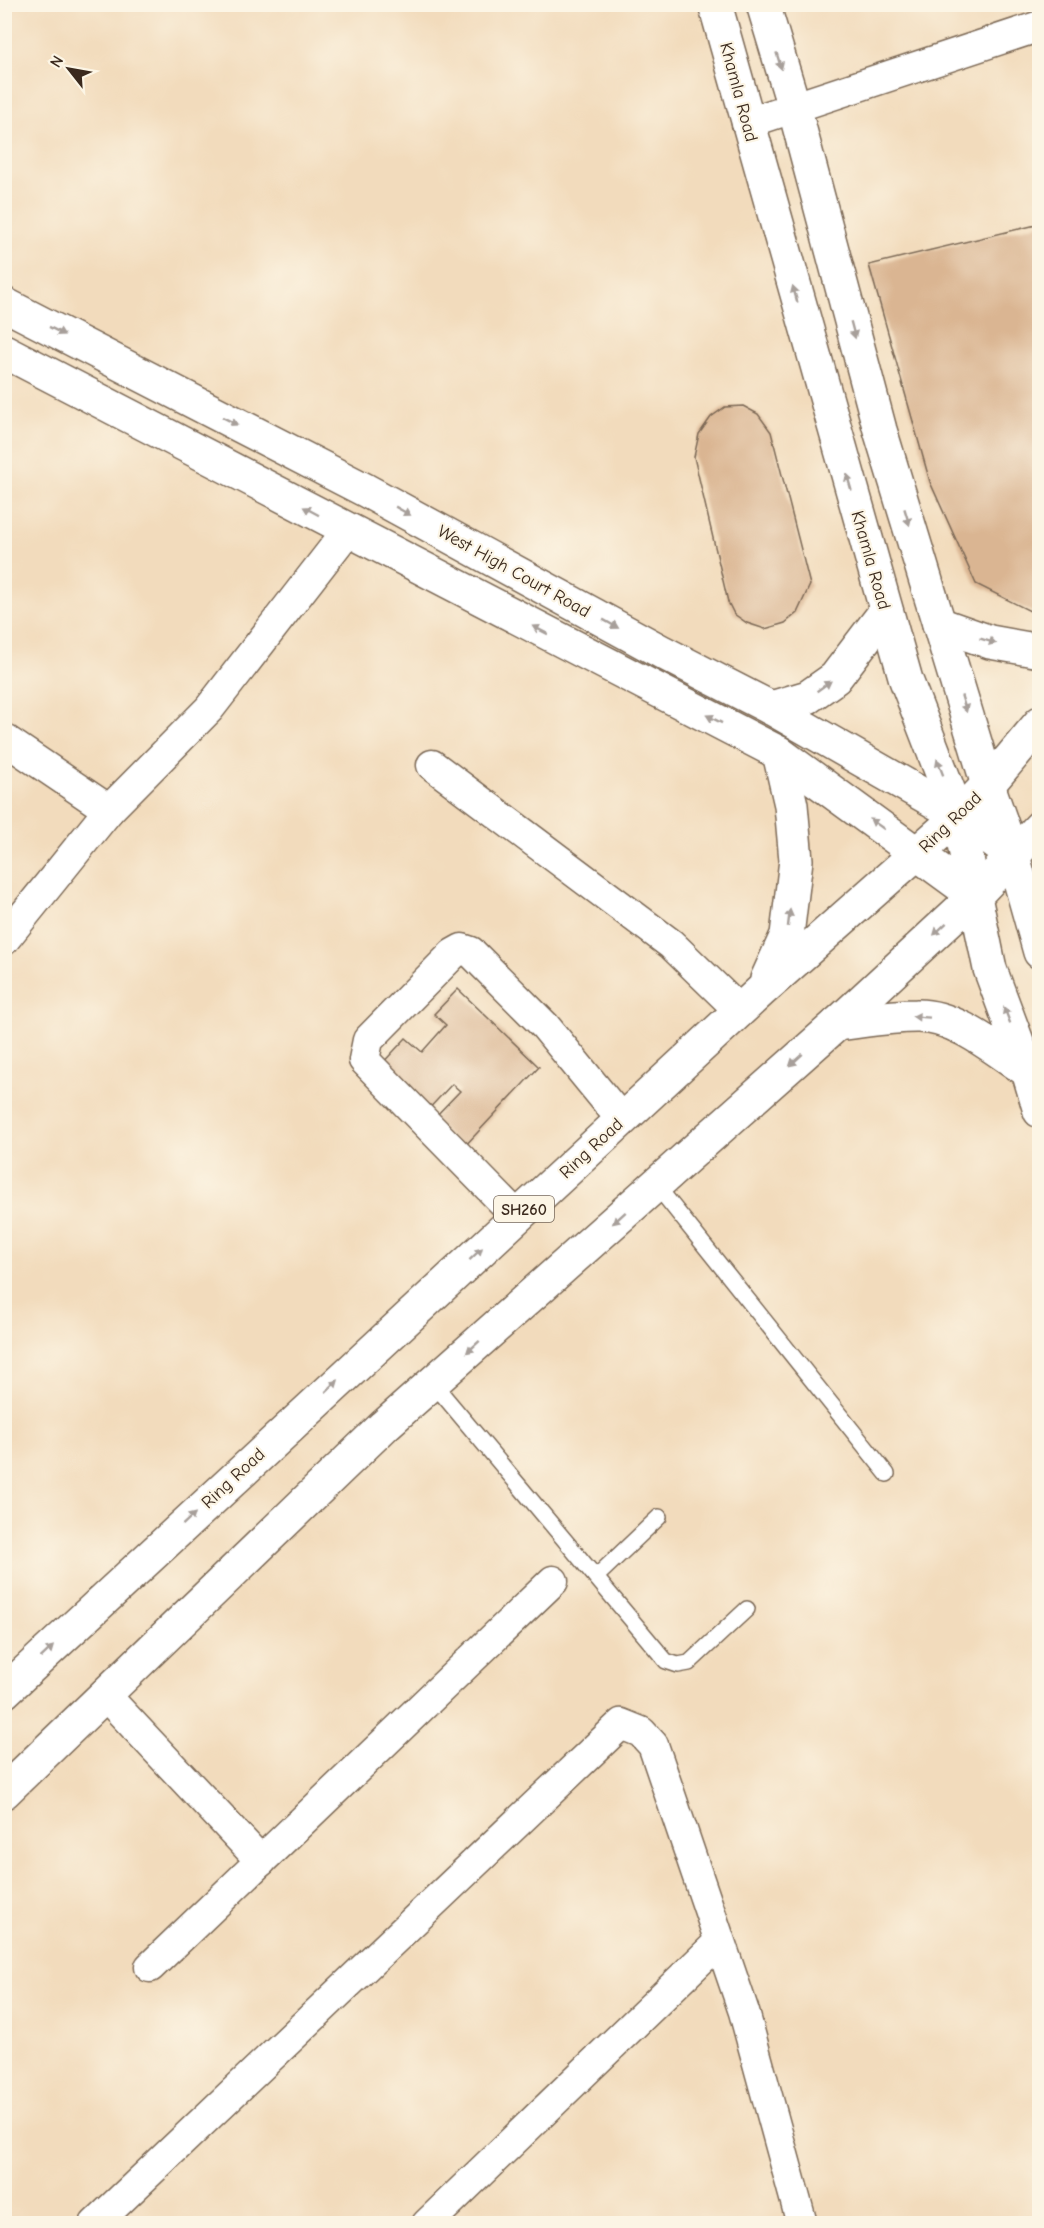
<svg xmlns="http://www.w3.org/2000/svg" width="1044" height="2228" viewBox="0 0 1044 2228" font-family="'Comic Neue',sans-serif">
	<style>
		.building { fill: #dab592 }
		.lines { fill: none; stroke-linecap: round; stroke-linejoin: round }
		.service-casing { stroke: #7b6855; stroke-width: 18 }
		.minor-casing { stroke: #7b6855; stroke-width: 33 }
		.tertiary-casing { stroke: #7b6855; stroke-width: 36 }
		.secondary-casing { stroke: #7b6855; stroke-width: 36 }
		.primary-casing { stroke: #7b6855; stroke-width: 36 }
		.service { stroke: #fff; stroke-width: 15 }
		.minor { stroke: #fff; stroke-width: 30 }
		.tertiary { stroke: #fff; stroke-width: 33 }
		.secondary { stroke: #fff; stroke-width: 33 }
		.primary { stroke: #fff; stroke-width: 33 }
		.oneway { fill: #a79f9a }
		.labels { text-anchor: middle; stroke-width: 4.5; stroke-linejoin: round; paint-order: stroke }
		.shield { fill: #fcf5e5; stroke: #75675a; stroke-width: 1.5 }
		.shield-label { font-size: 16px; font-weight: bold; fill: #3b2a1e }
		.street-label { font-size: 18px; fill: #3b2a1e; stroke: #fcf5e5 }
	</style>
	<rect width="100%" height="100%" fill="#fcf5e5"/>
	<filter id="ink" filterUnits="userSpaceOnUse"><feTurbulence type="fractalNoise" baseFrequency=".0167" numOctaves="2"/><feDisplacementMap in="SourceGraphic" scale="12" xChannelSelector="R" yChannelSelector="G"/><feConvolveMatrix kernelMatrix="1 2 1 2 8 2 1 2 1" color-interpolation-filters="sRGB"/></filter>
	<filter id="wash" filterUnits="userSpaceOnUse"><feTurbulence type="fractalNoise" baseFrequency=".008" numOctaves="4" result="noise"/><feDisplacementMap in="SourceGraphic" scale="24" xChannelSelector="R" yChannelSelector="G"/><feGaussianBlur stdDeviation="1.35" result="paint"/><feColorMatrix in="noise" values="0 0 0 0 0 0 0 0 0 0 0 0 0 0 0 0 0 1.4 0 .05"/><feComposite in="paint" operator="in"/></filter>
	<g filter="url(#wash)">
		<rect width="100%" height="100%" fill="#f2dbbc"/>
		<g id="blocks">
			<g class="building">
				<polygon points="1040,224 1040,616 976,584 930,482 869,265"/>
				<polygon points="743,406 758,414 771,432 810,585 797,613 785,623 765,629 747,623 734,614 728,602 694,457 699,434 711,417 725,407"/>
				<polygon points="458,989 539,1067 463,1148 433,1119 460,1091 452,1084 424,1114 378,1068 406,1038 422,1052 446,1025 434,1014"/>
			</g>
		</g>
	</g>
	<g filter="url(#ink)">
		<use href="#blocks" fill-opacity="0" stroke="#7b6855" stroke-width="1.5"/>
		<g class="lines">
			<g class="service-casing">
				<g id="service">
					<polyline points="656,1185 887,1474"/>
					<polyline points="433,1383 666,1661 678,1665 689,1663 747,1609"/>
					<polyline points="596,1577 659,1517"/>
				</g>
			</g>
			<g class="minor-casing">
				<g id="minor">
					<polyline points="747,123 1040,26"/>
					<polyline points="4,739 109,810"/>
					<polyline points="432,765 671,944 740,1011"/>
					<polyline points="4,940 109,810 209,709 348,530"/>
					<polyline points="517,1216 364,1060 368,1040 453,954 462,949 471,952 545,1026 622,1120"/>
					<polyline points="105,1695 261,1861"/>
					<polyline points="150,1967 553,1581"/>
					<polyline points="95,2224 621,1724 641,1732 653,1745 744,2012 802,2224"/>
					<polyline points="427,2224 718,1943"/>
				</g>
			</g>
			<g class="tertiary-casing">
				<g id="tertiary">
					<polyline points="715,4 906,680 958,815 990,969 1028,1071 1040,1111"/>
					<polyline points="763,4 794,107 880,430 988,785 1013,856 1040,952"/>
				</g>
			</g>
			<g class="secondary-casing">
				<polyline id="secondary" points="771,708 808,697 835,678 886,611"/>
			</g>
			<g class="primary-casing">
				<g id="primary">
					<polyline points="4,304 365,490 662,652 771,708 958,815 1013,856"/>
					<polyline points="4,351 779,753 975,896"/>
					<polyline points="939,624 990,642 1040,651"/>
					<polyline points="767,979 787,935 796,860 791,805 779,753"/>
					<path d="M 837,1024 C 863,1021 890,1016 916,1016 C 956,1015 996,1050 1028,1071"/>
					<polyline points="4,1692 761,991 951,823 988,785 1040,723"/>
					<polyline points="4,1792 384,1426 837,1024 975,896 1040,827"/>
				</g>
			</g>
			<use href="#service" class="service"/>
			<use href="#minor" class="minor"/>
			<use href="#tertiary" class="tertiary"/>
			<use href="#secondary" class="secondary"/>
			<use href="#primary" class="primary"/>
		</g>
		<defs><path id="oneway-solid" d="M-6-.8H1V-3.2L6.5 0L1 3.2V.8H-6Z" transform="scale(1.5)"/></defs>
		<g class="oneway">
			<use href="#oneway-solid" transform="translate(779 61) rotate(73)"/>
			<use href="#oneway-solid" transform="translate(795 294) rotate(-106)"/>
			<use href="#oneway-solid" transform="translate(853 330) rotate(75)"/>
			<use href="#oneway-solid" transform="translate(57 331) rotate(27)"/>
			<use href="#oneway-solid" transform="translate(230 421) rotate(27)"/>
			<use href="#oneway-solid" transform="translate(849 482) rotate(-106)"/>
			<use href="#oneway-solid" transform="translate(311 511) rotate(-152)"/>
			<use href="#oneway-solid" transform="translate(403 511) rotate(29)"/>
			<use href="#oneway-solid" transform="translate(907 517) rotate(73)"/>
			<use href="#oneway-solid" transform="translate(611 624) rotate(29)"/>
			<use href="#oneway-solid" transform="translate(540 630) rotate(-153)"/>
			<use href="#oneway-solid" transform="translate(988 641) rotate(17)"/>
			<use href="#oneway-solid" transform="translate(824 686) rotate(-35)"/>
			<use href="#oneway-solid" transform="translate(964 704) rotate(73)"/>
			<use href="#oneway-solid" transform="translate(714 719) rotate(-153)"/>
			<use href="#oneway-solid" transform="translate(940 767) rotate(-111)"/>
			<use href="#oneway-solid" transform="translate(877 824) rotate(-144)"/>
			<use href="#oneway-solid" transform="translate(789 918) rotate(-83)"/>
			<use href="#oneway-solid" transform="translate(940 929) rotate(137)"/>
			<use href="#oneway-solid" transform="translate(1007 1015) rotate(-111)"/>
			<use href="#oneway-solid" transform="translate(921 1017) rotate(-176)"/>
			<use href="#oneway-solid" transform="translate(796 1060) rotate(138)"/>
			<use href="#oneway-solid" transform="translate(619 1218) rotate(138)"/>
			<use href="#oneway-solid" transform="translate(476 1254) rotate(-43)"/>
			<use href="#oneway-solid" transform="translate(473 1347) rotate(138)"/>
			<use href="#oneway-solid" transform="translate(332 1386) rotate(-43)"/>
			<use href="#oneway-solid" transform="translate(189 1519) rotate(-43)"/>
			<use href="#oneway-solid" transform="translate(47 1652) rotate(-43)"/>
		</g>
	</g>
	<g class="labels">
		<rect class="shield" x="494" y="1196" width="60" height="26" rx="4.5"/>
		<g class="shield-label">
			<text x="524" y="1215">SH260</text>
		</g>
		<g class="street-label">
			<text transform="translate(739 92) rotate(75)" y="6">Khamla Road</text>
			<text transform="translate(871 560) rotate(74)" y="6">Khamla Road</text>
			<text transform="translate(514 571) rotate(29)" y="6">West High Court Road</text>
			<text transform="translate(950 822) rotate(-44)" y="6">Ring Road</text>
			<text transform="translate(591 1148) rotate(-43)" y="6">Ring Road</text>
			<text transform="translate(233 1478) rotate(-43)" y="6">Ring Road</text>
		</g>
	</g>
	<rect width="1044" height="2228" fill="none" stroke="#fcf5e5" stroke-width="24"/>
	<g transform="translate(69 69) rotate(301)" stroke="#fcf5e5" stroke-width="4.5" paint-order="stroke">
	<path d="M0-4.5L10 22L0 15L-10 22Z" fill="#3b2a1e"/>
	<text y="-9" font-size="16" font-weight="bold" text-anchor="middle" fill="#3b2a1e">N</text>
	</g>
</svg>
